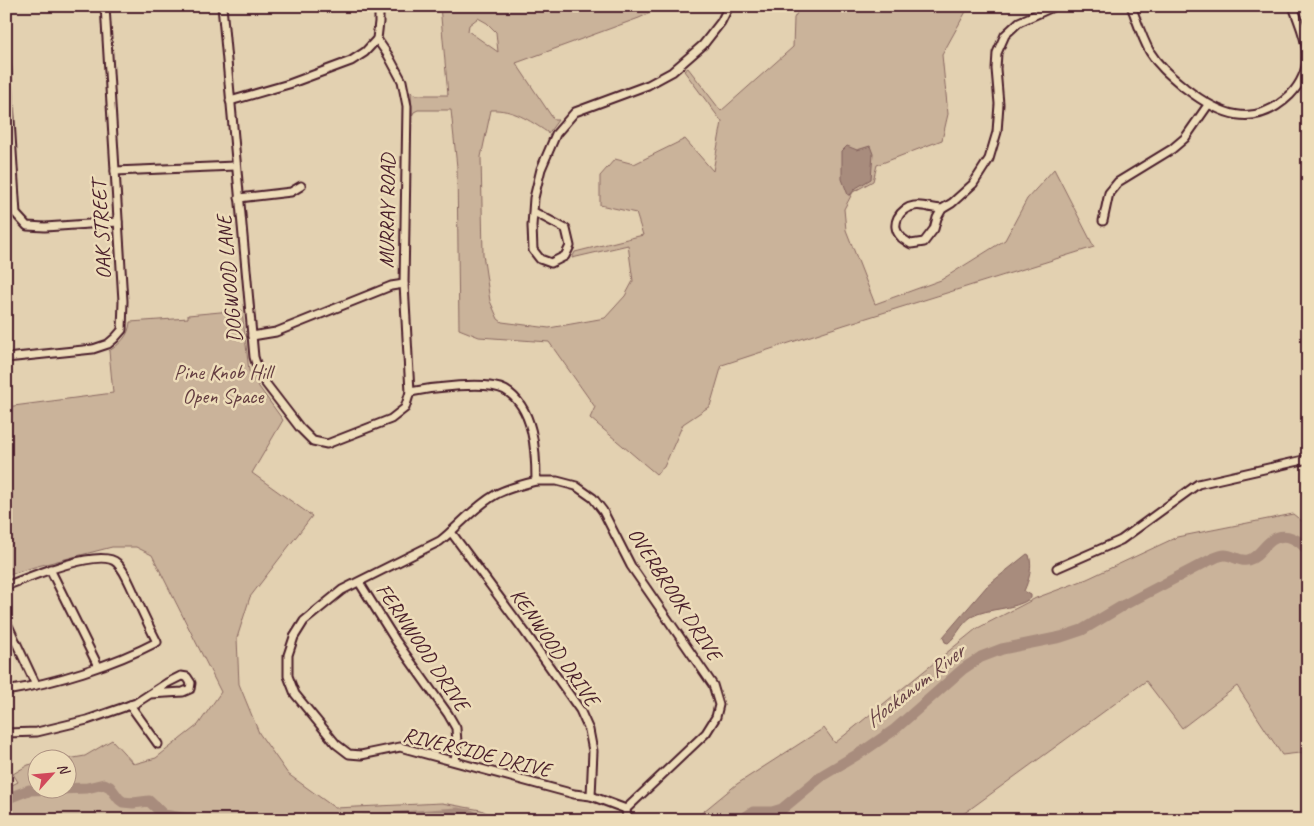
<svg xmlns="http://www.w3.org/2000/svg" width="1314" height="826" viewBox="0 0 1314 826" font-family="Caveat,sans-serif">
	<style>
		.green { fill: #cab39a; stroke: #8a6962; fill-rule: evenodd }
		.water { fill: #a88c7d; stroke: #82605c }
		.lines { fill: none; stroke-linecap: round; stroke-linejoin: round }
		.river { stroke: #a88c7d; stroke-width: 11 }
		.minor-casing { stroke: #4a1f2b; stroke-width: 11 }
		.minor { stroke: #eddcb9; stroke-width: 7 }
		.labels { text-anchor: middle; stroke-width: 5; stroke-linejoin: round; paint-order: stroke }
		.street-label { font-size: 21px; fill: #4a1f2b; stroke: #eddcb9 }
		.park-label { font-size: 21px; fill: #643d41; stroke: #eddcb9 }
		.water-label { font-size: 22px; font-style: italic; fill: #664044; stroke: #eddcb9 }
	</style>
	<rect width="100%" height="100%" fill="#e3d1b1"/>
	<filter id="ink" filterUnits="userSpaceOnUse"><feTurbulence type="fractalNoise" baseFrequency=".02" numOctaves="2"/><feDisplacementMap in="SourceGraphic" scale="10" xChannelSelector="R" yChannelSelector="G"/><feConvolveMatrix kernelMatrix="1 2 1 2 8 2 1 2 1" color-interpolation-filters="sRGB"/></filter>
	<g filter="url(#ink)">
		<g class="green">
			<path d="M 440,6 L 655,6 L 650,13 L 639,18 L 516,63 L 554,120 L 558,120 L 548,134 L 547,132 C 529,120 513,109 491,110 L 481,157 L 483,254 L 490,301 L 498,319 L 502,322 L 549,328 L 605,318 L 625,296 L 633,281 L 628,245 L 572,258 L 575,252 L 643,235 L 636,213 L 600,205 L 600,176 L 615,159 L 634,164 L 685,139 L 713,171 L 722,122 L 684,71 L 688,68 L 721,111 L 793,47 L 794,18 L 801,6 L 969,6 L 942,55 L 948,114 L 942,140 L 877,165 L 873,181 L 853,192 L 844,209 L 846,230 L 875,304 L 941,280 L 1005,240 L 1027,199 L 1054,169 L 1094,247 L 844,325 L 722,365 L 710,406 L 683,424 L 664,467 L 656,474 L 590,418 L 595,407 L 549,342 L 479,337 L 459,329 L 457,167 L 451,110 L 418,110 L 414,112 L 412,116 L 411,91 L 415,95 L 448,95 ZM 478,18 L 487,23 L 496,32 L 498,52 L 468,31 L 469,25 Z"/>
			<path d="M 242,310 L 249,371 L 254,380 L 283,420 L 252,473 L 312,516 L 250,597 L 237,638 L 239,684 L 259,733 L 288,774 L 335,808 L 442,803 L 481,810 L 501,820 L 6,820 L 6,788 L 18,782 L 13,774 L 28,765 L 37,763 L 38,788 L 68,788 L 68,759 L 85,756 L 112,740 L 134,764 L 156,758 L 198,725 L 221,692 L 152,555 L 136,547 L 112,547 L 34,567 L 6,576 L 6,407 L 113,393 L 109,351 C 120,344 129,336 130,322 L 188,318 L 188,315 Z"/>
			<polygon points="1293,514 1308,526 1308,752 1282,755 1237,686 1182,728 1146,681 955,820 693,820 737,784 824,728 835,743 976,629 1036,598 1087,579 1177,537"/>
		</g>
		<g class="water">
			<polygon points="847,146 857,150 870,146 873,154 871,179 856,188 850,195 848,195 842,179 842,151"/>
			<path d="M 1027,554 L 1029,555 C 1033,567 1029,580 1024,591 L 1031,595 L 1031,598 C 1013,611 989,607 971,617 C 961,624 957,636 948,643 L 945,642 L 943,637 L 987,586 Z"/>
		</g>
		<g class="lines">
			<g class="river">
				<polyline points="6,799 29,790 87,788 104,784 110,787 119,799 123,802 133,803 149,801 164,815 194,820"/>
				<polyline points="358,820 457,813 470,815 480,820"/>
				<path d="M 741,820 L 753,812 L 772,812 L 782,809 L 823,775 L 865,750 L 894,730 L 963,669 L 981,657 L 1002,649 L 1061,637 L 1082,630 L 1124,605 L 1210,560 C 1215,558 1220,555 1225,555 C 1233,555 1239,562 1248,560 C 1259,557 1263,546 1272,540 C 1285,531 1301,540 1308,552"/>
			</g>
			<g class="minor-casing">
				<g id="minor">
					<polyline points="222,6 254,357 260,376 300,428 313,441 327,444 391,419 405,408 410,392 404,284 407,106 402,81 388,55 377,39"/>
					<path d="M 1131,6 C 1137,21 1142,38 1150,52 C 1159,67 1172,77 1185,88 C 1220,115 1254,130 1290,95 C 1300,85 1308,69 1307,54 C 1306,37 1298,21 1293,6"/>
					<polyline points="6,57 16,214 27,226 45,227 118,222"/>
					<polyline points="230,101 289,84 351,61 365,52 377,39 379,22 379,6"/>
					<polyline points="115,171 235,166"/>
					<polyline points="239,198 291,192 301,186"/>
					<path d="M 942,209 C 933,209 922,204 914,206 C 900,208 889,225 901,237 C 903,240 908,242 911,244 L 924,242 L 934,229 L 937,218 L 942,209 L 952,203 L 973,184 L 989,159 L 997,132 L 999,104 L 996,69 L 997,53 L 1005,35 L 1019,22 L 1055,6"/>
					<polyline points="534,212 566,229 570,246 565,256 551,263 540,259 533,250 532,226 534,198 541,169 556,134 575,112 648,85 672,72 703,45 721,22 729,6"/>
					<polyline points="1103,221 1109,193 1118,182 1172,149 1185,138 1208,105"/>
					<polyline points="252,336 276,332 391,286 404,284"/>
					<polyline points="6,358 93,349 108,344 115,338 122,330 123,301 105,6"/>
					<path d="M 410,392 C 431,388 487,380 505,390 C 534,407 536,451 536,481"/>
					<path d="M 536,481 L 557,481 L 576,486 L 593,498 L 603,511 L 631,566 L 713,685 L 719,705 L 716,717 L 706,733 L 626,809 L 591,796 L 574,794 L 400,747 L 361,755 L 349,754 L 336,744 L 295,694 L 288,676 L 288,655 L 294,637 L 304,621 L 342,590 L 440,541 C 459,526 474,507 495,495 C 507,488 522,485 536,481 Z"/>
					<polyline points="451,532 525,632 580,710 589,730 593,751 591,796"/>
					<polyline points="1057,568 1121,540 1198,484 1308,459"/>
					<polyline points="50,569 98,666"/>
					<polyline points="359,582 396,641 448,714 456,728 457,743 455,761"/>
					<path d="M 6,586 C 26,578 101,547 117,563 C 125,571 129,583 134,593 C 141,610 149,626 157,642 C 113,665 55,683 6,691"/>
					<polyline points="6,621 36,685"/>
					<polyline points="130,705 158,744"/>
					<polyline points="6,733 37,732 87,720 136,703 167,683 181,676 187,677 191,683 190,689 183,692 150,694"/>
					<polyline points="626,809 627,820"/>
				</g>
			</g>
			<use href="#minor" class="minor"/>
		</g>
	</g>
	<g class="labels">
		<g class="street-label">
			<text transform="translate(387 211) rotate(-89)" y="7">MURRAY ROAD</text>
			<text transform="translate(101 230) rotate(-93)" y="7">OAK STREET</text>
			<text transform="translate(229 279) rotate(-95)" y="7">DOGWOOD LANE</text>
			<text transform="translate(675 594) rotate(57)" y="7">OVERBROOK DRIVE</text>
			<text transform="translate(423 647) rotate(56)" y="7">FERNWOOD DRIVE</text>
			<text transform="translate(555 647) rotate(55)" y="7">KENWOOD DRIVE</text>
			<text transform="translate(477 752) rotate(14)" y="7">RIVERSIDE DRIVE</text>
		</g>
		<g class="park-label">
			<text x="223" y="379">Pine Knob Hill<tspan x="223" dy="24">Open Space</tspan></text>
		</g>
		<g class="water-label">
			<text transform="translate(914 685) rotate(-38)" y="8">Hockanum River</text>
		</g>
	</g>
	<rect width="1314" height="826" fill="none" stroke="#eddcb9" stroke-width="25"/>
	<rect x="12" y="12" width="1289" height="801" fill="none" stroke="#4a1f2b" stroke-width="2" filter="url(#ink)"/>
	<g transform="translate(52 774) rotate(63)"><circle r="24" fill="#eddcb9" stroke="#ac9080"/>
	<path d="M0-4L9 19L0 12L-9 19Z" fill="#d1495b"/>
	<text y="-8" font-size="14" font-weight="bold" text-anchor="middle" fill="#4a1f2b">N</text>
	</g>
</svg>
